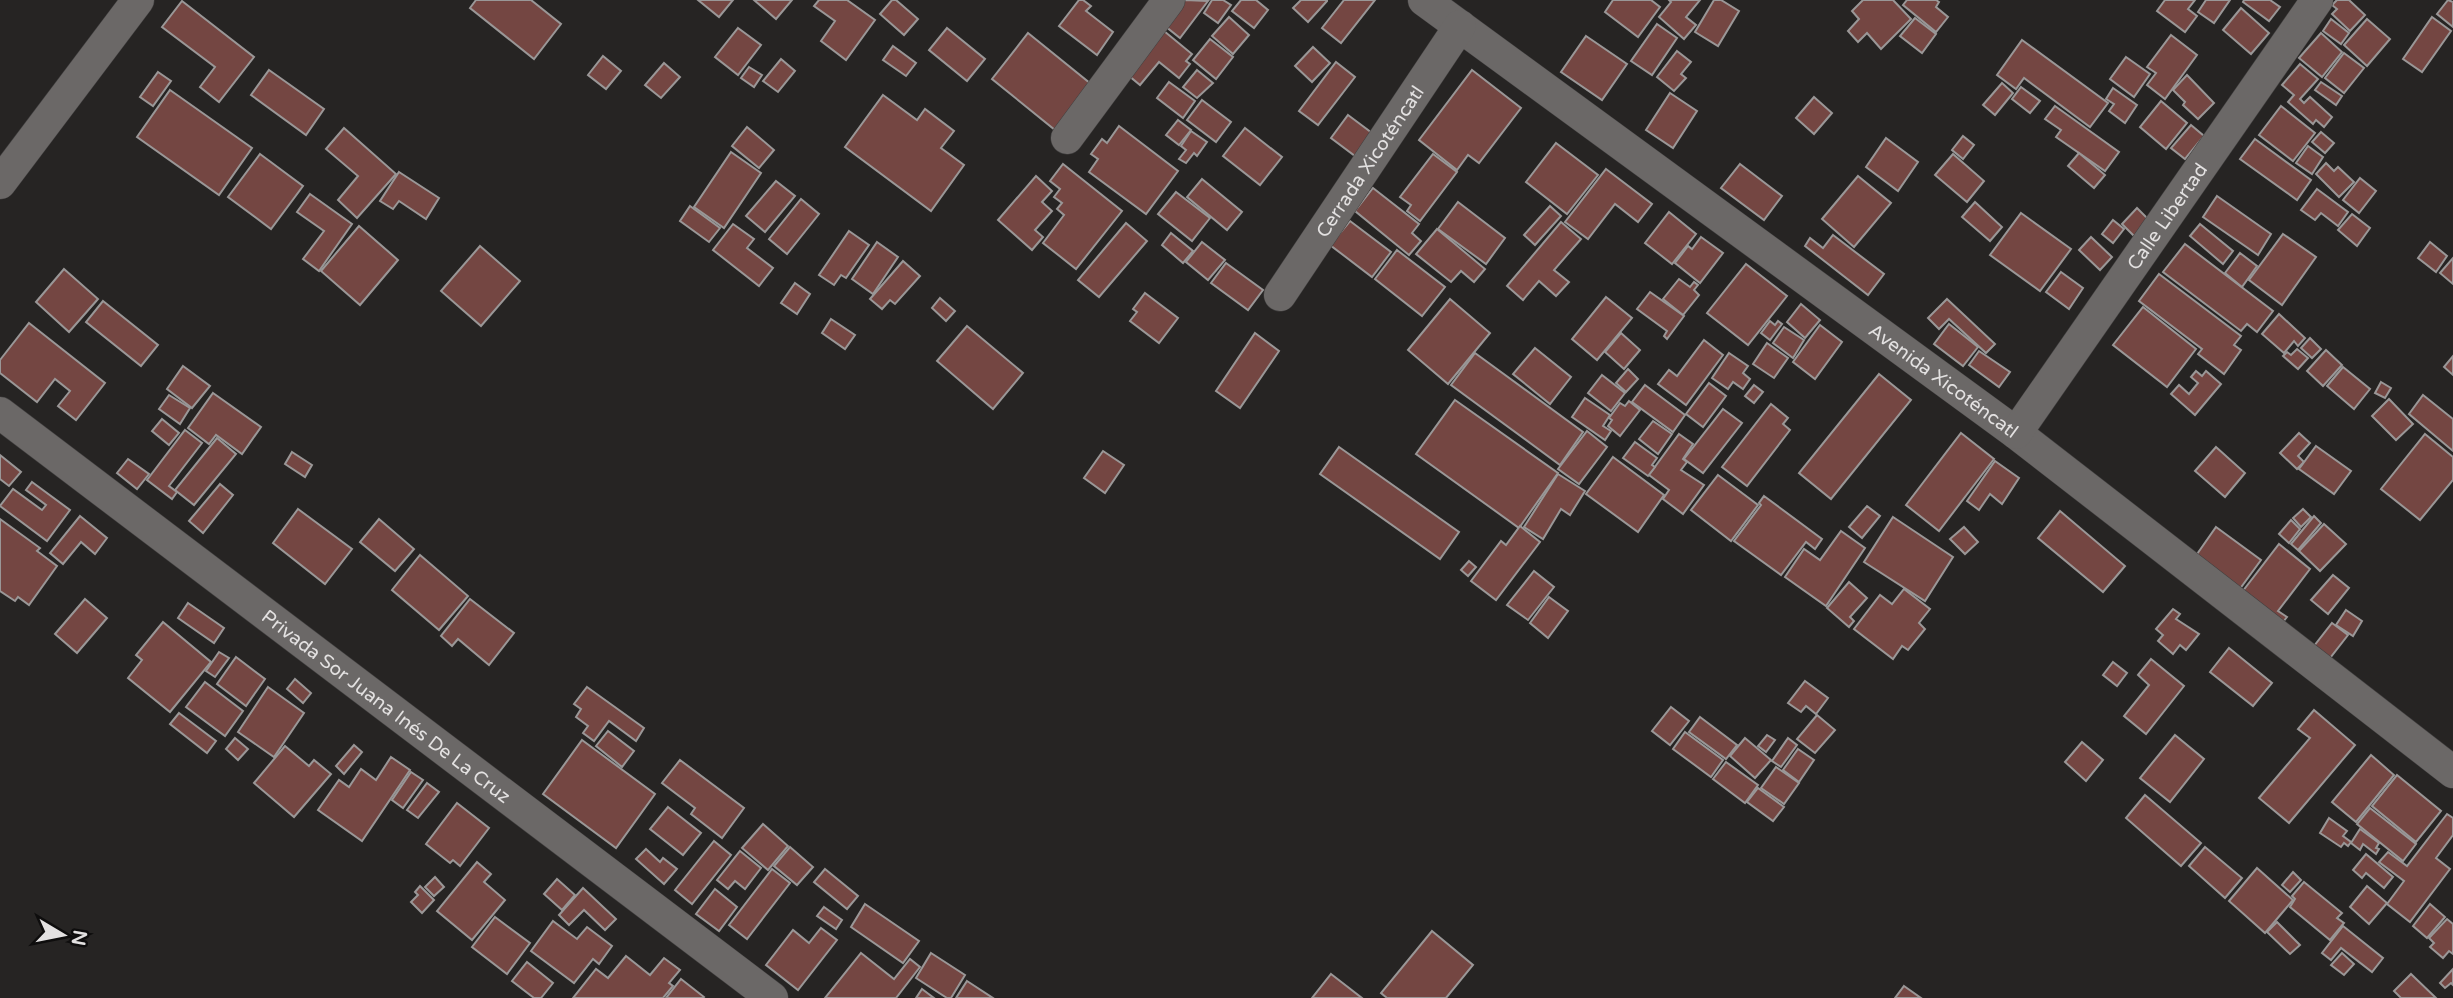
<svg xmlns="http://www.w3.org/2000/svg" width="2453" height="998" viewBox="0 0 2453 998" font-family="'Varela Round',sans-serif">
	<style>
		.building { fill: #744642; stroke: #9a9797; stroke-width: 2 }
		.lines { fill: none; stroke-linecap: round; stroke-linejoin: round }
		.street-casing { stroke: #424040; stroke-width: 33 }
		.street { stroke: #6b6867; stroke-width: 32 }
		.labels { text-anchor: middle; stroke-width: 7; stroke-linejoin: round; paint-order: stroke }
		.street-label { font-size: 19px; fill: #e3e1e1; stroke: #0e0d0d }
	</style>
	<rect width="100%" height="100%" fill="#262423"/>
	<g class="building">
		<polygon points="476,0 531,0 561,24 534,59 470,8"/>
		<polygon points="698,0 733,0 719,17"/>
		<polygon points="754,0 792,0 776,19"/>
		<polygon points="819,0 847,0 875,20 846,60 821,41 835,21 814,6"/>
		<polygon points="892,0 896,0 918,19 904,35 880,14"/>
		<polygon points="1079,0 1083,0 1091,6 1086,11 1113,32 1097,55 1059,26"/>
		<polygon points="1185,0 1208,1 1180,38 1165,26"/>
		<polygon points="1212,0 1223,0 1231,5 1218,23 1204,13"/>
		<polygon points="1241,0 1256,0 1268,10 1254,28 1232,11"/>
		<polygon points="1301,0 1327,0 1327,1 1308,22 1293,8"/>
		<polygon points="1344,0 1375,0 1341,43 1322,28"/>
		<polygon points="1613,0 1651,0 1660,7 1638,37 1605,12"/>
		<polygon points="1669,0 1700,0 1686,17 1696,25 1684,39 1659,17 1671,2"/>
		<polygon points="1714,0 1721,0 1739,11 1718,46 1695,32"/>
		<polygon points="1863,0 1893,0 1911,19 1881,49 1867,33 1858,42 1848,31 1859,19 1852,11"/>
		<polygon points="1907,0 1936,0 1939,2 1936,7 1948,17 1936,32 1903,5"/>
		<polygon points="2165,0 2195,0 2188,9 2197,16 2185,32 2157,11"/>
		<polygon points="2206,0 2230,0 2214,23 2198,12"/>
		<polygon points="2244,0 2270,0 2280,7 2269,21 2243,2"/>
		<polygon points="2337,0 2349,0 2365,15 2350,31 2332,14 2337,9 2332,5"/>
		<polygon points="2448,0 2453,2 2453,27 2437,14"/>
		<polygon points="182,1 254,57 219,102 200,87 215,67 162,27"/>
		<polygon points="2241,8 2269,33 2251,54 2223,30"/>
		<polygon points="1229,17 1249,35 1233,54 1212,36"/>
		<polygon points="2432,17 2451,31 2422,72 2403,59"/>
		<polygon points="1915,18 1936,34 1922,53 1900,36"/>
		<polygon points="2331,19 2349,33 2341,44 2323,31"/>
		<polygon points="2367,19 2390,39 2367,66 2344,45"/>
		<polygon points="1657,24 1677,38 1652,75 1631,61"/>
		<polygon points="738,28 761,45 738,75 715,57"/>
		<polygon points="947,28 985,59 967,81 929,50"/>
		<polygon points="1164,31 1192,54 1186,61 1190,64 1179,78 1159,62 1140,85 1128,75"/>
		<polygon points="1028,33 1091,84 1055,130 992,79"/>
		<polygon points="2321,33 2342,52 2322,77 2299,58"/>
		<polygon points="2171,35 2197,55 2165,99 2147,85 2156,73 2147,67"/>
		<polygon points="1586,36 1627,64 1602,100 1561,72"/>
		<polygon points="1210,39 1233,57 1216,79 1193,60"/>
		<polygon points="2022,40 2108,103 2090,127 2024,78 2016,89 1997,75"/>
		<polygon points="893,46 916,63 906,76 883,60"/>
		<polygon points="1313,47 1330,63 1312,82 1295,66"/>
		<polygon points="1677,51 1691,62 1681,74 1686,78 1674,91 1657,77"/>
		<polygon points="2344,53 2364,68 2344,93 2325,78"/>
		<polygon points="603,56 621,71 606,89 588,75"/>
		<polygon points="2126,57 2150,74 2134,97 2110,79"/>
		<polygon points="781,59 795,71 778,92 763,81"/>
		<polygon points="1336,62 1355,77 1318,125 1299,111"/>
		<polygon points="664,63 680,77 661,98 645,85"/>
		<polygon points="2300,64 2318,79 2300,99 2304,103 2310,97 2332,117 2324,127 2316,120 2313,124 2288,102 2294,95 2282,85"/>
		<polygon points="749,67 762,75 754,87 741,78"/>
		<polygon points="269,70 324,109 306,135 251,95"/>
		<polygon points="1197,70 1213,83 1197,98 1183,87"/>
		<polygon points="1472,70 1521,108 1479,163 1468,155 1457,170 1419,140"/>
		<polygon points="158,72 171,81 153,106 140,97"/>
		<polygon points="2187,75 2214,103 2198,119 2183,105 2185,102 2173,90"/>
		<polygon points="1169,82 1195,101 1183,118 1157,98"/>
		<polygon points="2321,82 2342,96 2336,105 2315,90"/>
		<polygon points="2002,83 2013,93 1995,115 1983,105"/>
		<polygon points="2021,87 2040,101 2030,113 2012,99"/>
		<polygon points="2113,88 2137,105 2125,123 2109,111 2114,104 2106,99"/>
		<polygon points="170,90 252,148 219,195 137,137"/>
		<polygon points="1670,93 1697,111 1673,148 1646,130"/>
		<polygon points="883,95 917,120 925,109 954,131 941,148 964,165 931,211 845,147"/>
		<polygon points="1814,97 1832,113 1814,134 1796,118"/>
		<polygon points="1202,100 1231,122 1216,142 1187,120"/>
		<polygon points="2161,101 2187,123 2166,149 2140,127"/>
		<polygon points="2055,106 2119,152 2105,171 2056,137 2061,130 2045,119"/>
		<polygon points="2281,106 2315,133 2293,161 2259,135"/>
		<polygon points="1348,115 1376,136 1359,159 1331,138"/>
		<polygon points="1178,120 1191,130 1179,145 1166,135"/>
		<polygon points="2191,125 2204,136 2185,159 2171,148"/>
		<polygon points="1119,126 1178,171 1146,214 1089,172 1098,159 1091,154 1102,139 1107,143"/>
		<polygon points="747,127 774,150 759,168 732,146"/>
		<polygon points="344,128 396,174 357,218 338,200 358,176 326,149"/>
		<polygon points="1245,128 1282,157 1260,185 1223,156"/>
		<polygon points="1191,131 1207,142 1197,156 1194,153 1186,163 1179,159 1186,150 1181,146"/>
		<polygon points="2321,132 2334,143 2325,153 2312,142"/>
		<polygon points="1963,136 1974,145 1963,159 1952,150"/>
		<polygon points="1886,138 1918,162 1898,191 1866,167"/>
		<polygon points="2255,139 2311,180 2297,200 2240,159"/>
		<polygon points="1556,143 1598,175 1567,214 1526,182"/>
		<polygon points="2308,146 2323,157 2312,174 2296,163"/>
		<polygon points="731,152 761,173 724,228 694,207"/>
		<polygon points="2079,153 2105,175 2094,188 2068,166"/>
		<polygon points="260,154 303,186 271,229 228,197"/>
		<polygon points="1433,154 1457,172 1420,221 1407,211 1411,205 1400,197"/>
		<polygon points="1953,154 1984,181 1967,202 1935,175"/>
		<polygon points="2326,163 2334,171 2338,167 2354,182 2339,197 2316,174"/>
		<polygon points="1063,164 1122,211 1076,269 1043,243 1064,215 1057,209 1062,203 1054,197 1060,189 1050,181"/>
		<polygon points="1740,164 1782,196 1764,220 1721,188"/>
		<polygon points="1606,169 1652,204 1638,222 1615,204 1588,239 1565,222"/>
		<polygon points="399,172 439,198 426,219 399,201 393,209 380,201"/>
		<polygon points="1036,176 1052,191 1042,202 1052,211 1035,230 1043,237 1032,250 998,220"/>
		<polygon points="1858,176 1891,203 1854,247 1822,219"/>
		<polygon points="2360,178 2376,191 2359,213 2343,200"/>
		<polygon points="1202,179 1242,212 1227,230 1187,197"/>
		<polygon points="776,181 795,196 765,232 746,216"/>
		<polygon points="1373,188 1419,224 1412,233 1421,241 1409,255 1355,211"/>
		<polygon points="2317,189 2348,212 2338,226 2321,213 2315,220 2301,210"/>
		<polygon points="1176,192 1210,218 1192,241 1158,214"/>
		<polygon points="310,194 352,224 319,271 303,259 324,231 297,212"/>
		<polygon points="2217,196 2271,234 2258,255 2203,217"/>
		<polygon points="801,199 819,214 787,254 769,239"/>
		<polygon points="1458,202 1505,238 1486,264 1438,229"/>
		<polygon points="1975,202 2002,227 1990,241 1962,217"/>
		<polygon points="690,206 720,228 709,242 680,221"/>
		<polygon points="1550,206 1561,216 1535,245 1524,235"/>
		<polygon points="2137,208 2150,221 2135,237 2122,224"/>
		<polygon points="1669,212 1696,234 1672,264 1645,243"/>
		<polygon points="2021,213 2071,249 2040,291 1990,255"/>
		<polygon points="2352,214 2370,228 2357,246 2338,230"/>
		<polygon points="2113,220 2124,229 2113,243 2102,234"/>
		<polygon points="1350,221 1391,252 1372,277 1330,245"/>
		<polygon points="1561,222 1581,239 1554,270 1569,282 1556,296 1539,281 1523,300 1507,286"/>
		<polygon points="1126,223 1147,241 1099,297 1078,280"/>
		<polygon points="733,224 754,239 747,248 773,268 759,286 713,250"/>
		<polygon points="2200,224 2233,251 2223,264 2190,236"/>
		<polygon points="359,226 398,260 360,305 321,271"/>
		<polygon points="1437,229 1485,269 1474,282 1461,271 1451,282 1416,254"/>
		<polygon points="849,231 869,245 846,278 841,275 834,285 819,275"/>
		<polygon points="1171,233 1193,251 1183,263 1162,245"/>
		<polygon points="2283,234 2316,257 2282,305 2249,280"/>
		<polygon points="1833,235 1884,274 1868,295 1805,246 1810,238 1823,248"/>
		<polygon points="1701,237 1723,253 1700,283 1675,263 1688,246 1692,249"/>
		<polygon points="2091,237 2112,257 2100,270 2079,250"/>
		<polygon points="877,242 898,257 873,294 852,279"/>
		<polygon points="1202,242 1225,260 1208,280 1186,262"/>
		<polygon points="2430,242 2447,256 2436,272 2418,258"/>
		<polygon points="2185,244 2273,311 2257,332 2247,324 2241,331 2163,272"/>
		<polygon points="480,246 520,281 481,326 441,291"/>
		<polygon points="1397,250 1445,287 1422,316 1375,279"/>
		<polygon points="2240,253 2257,266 2242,287 2225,273"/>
		<polygon points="2453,258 2453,284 2440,273"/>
		<polygon points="903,261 920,276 895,304 890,300 882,309 870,299"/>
		<polygon points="1226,263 1263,290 1248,310 1211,283"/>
		<polygon points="1746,264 1787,296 1748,345 1707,313"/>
		<polygon points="64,269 98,299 69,332 36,302"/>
		<polygon points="2061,272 2083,288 2069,309 2046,292"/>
		<polygon points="2159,274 2241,336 2234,345 2241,350 2224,374 2198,354 2202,349 2139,301"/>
		<polygon points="1679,279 1690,287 1694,282 1698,285 1694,290 1699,295 1683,315 1663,299"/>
		<polygon points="795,283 810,294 797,314 781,303"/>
		<polygon points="1650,292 1684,316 1667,339 1664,336 1667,331 1637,309"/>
		<polygon points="1145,293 1178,318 1159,343 1130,321 1137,312 1133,309"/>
		<polygon points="1606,297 1632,318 1597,360 1572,339"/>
		<polygon points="940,298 955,311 946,321 932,308"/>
		<polygon points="1450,299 1490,333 1448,384 1408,350"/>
		<polygon points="1947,299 1995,344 1986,353 1949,319 1939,329 1928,318"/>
		<polygon points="103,301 158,345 141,366 86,322"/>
		<polygon points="1801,304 1820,320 1805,338 1787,322"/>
		<polygon points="2143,307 2196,349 2167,387 2113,345"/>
		<polygon points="2279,314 2305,338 2298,346 2294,341 2284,353 2262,334"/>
		<polygon points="831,319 855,335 845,349 822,333"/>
		<polygon points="1770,321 1775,325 1778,321 1782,324 1770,340 1761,333"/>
		<polygon points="29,323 105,383 76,420 58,406 70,391 55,379 37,402 0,373 0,360"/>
		<polygon points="1949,324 1978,347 1963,366 1934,344"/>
		<polygon points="1820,325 1842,342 1815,379 1793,362"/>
		<polygon points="967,326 1023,373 993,409 937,361"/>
		<polygon points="1784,327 1804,340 1793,358 1773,343"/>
		<polygon points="1255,333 1279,351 1240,408 1216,391"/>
		<polygon points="1621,333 1640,350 1624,369 1605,352"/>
		<polygon points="2310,338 2321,349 2312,358 2301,348"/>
		<polygon points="1704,340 1723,355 1686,405 1658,384 1669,370 1677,376"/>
		<polygon points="1767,343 1788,358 1774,378 1753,364"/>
		<polygon points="1535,348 1571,377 1550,404 1513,374"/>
		<polygon points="2297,349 2308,358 2298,369 2283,356 2287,352 2291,355"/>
		<polygon points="2326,350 2342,365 2323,386 2307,371"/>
		<polygon points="1979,351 2010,372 1999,387 1969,365"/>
		<polygon points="1475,353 1583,432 1560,465 1451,385"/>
		<polygon points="1729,353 1748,366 1743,373 1750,379 1743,389 1733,382 1728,389 1712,378"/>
		<polygon points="2453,356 2453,375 2444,367"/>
		<polygon points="183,366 210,386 192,408 167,389"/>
		<polygon points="2343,367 2370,389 2354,409 2327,386"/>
		<polygon points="1628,369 1638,379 1626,392 1616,383"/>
		<polygon points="2196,371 2202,376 2206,371 2221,384 2195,415 2171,394 2179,385 2189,394 2198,383 2191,377"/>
		<polygon points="1879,374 1911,400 1831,499 1799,473"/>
		<polygon points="1602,375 1625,393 1611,411 1588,393"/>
		<polygon points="2381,382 2391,388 2385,398 2375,393"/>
		<polygon points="1709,383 1726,396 1703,427 1686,414"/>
		<polygon points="1645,385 1685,415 1673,432 1632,402"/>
		<polygon points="1754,385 1763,392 1754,403 1745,396"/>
		<polygon points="213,393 261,427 242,454 216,435 209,444 188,428"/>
		<polygon points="169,395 190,408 180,424 159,409"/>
		<polygon points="2423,395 2453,419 2453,451 2409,414"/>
		<polygon points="1585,398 1610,415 1603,426 1611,431 1605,440 1572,417"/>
		<polygon points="2389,399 2413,424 2396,440 2372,416"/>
		<polygon points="1455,400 1558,473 1519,528 1416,454"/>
		<polygon points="1629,401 1640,410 1620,436 1608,426 1612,420 1609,418 1620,403 1625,406"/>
		<polygon points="1771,404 1788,418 1783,424 1790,430 1747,486 1722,467"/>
		<polygon points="1723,409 1742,423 1703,473 1684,459"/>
		<polygon points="162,419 179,433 169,445 152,431"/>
		<polygon points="1653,421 1672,434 1658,454 1639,439"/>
		<polygon points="185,430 202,443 169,486 177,492 172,499 147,480"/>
		<polygon points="1587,431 1607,447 1579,484 1558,469"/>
		<polygon points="1961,433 1994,459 1939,531 1906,505"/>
		<polygon points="2299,433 2310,443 2298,456 2304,462 2297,469 2280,453"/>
		<polygon points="1679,434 1693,444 1683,459 1687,462 1681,470 1704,485 1683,514 1663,499 1669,490 1649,475"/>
		<polygon points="2425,434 2453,457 2453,480 2420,520 2381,489"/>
		<polygon points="217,438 236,454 194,505 175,490"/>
		<polygon points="1635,442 1657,458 1652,465 1655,467 1648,476 1623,458"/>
		<polygon points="2316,446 2351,471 2334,494 2299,469"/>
		<polygon points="1339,447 1459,532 1440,559 1320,474"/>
		<polygon points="2216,447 2245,473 2225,497 2195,471"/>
		<polygon points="1103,451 1124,465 1105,493 1084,478"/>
		<polygon points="292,452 312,465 305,477 285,464"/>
		<polygon points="0,455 21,472 9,486 0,479"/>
		<polygon points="1613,457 1664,495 1638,532 1586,494"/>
		<polygon points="128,459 149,474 137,489 117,473"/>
		<polygon points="1995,461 2019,478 2002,504 1990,494 1979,510 1967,501"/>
		<polygon points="1558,474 1585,491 1570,515 1561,509 1543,539 1524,527"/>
		<polygon points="1718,475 1758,505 1731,541 1691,510"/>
		<polygon points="32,482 70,510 47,541 0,506 13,489 42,510 46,505 26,490"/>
		<polygon points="220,484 233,495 203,533 189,521"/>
		<polygon points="1764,496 1822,539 1815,549 1806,542 1781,575 1734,541 1761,505 1759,503"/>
		<polygon points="1867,506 1880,516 1862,538 1849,527"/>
		<polygon points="298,509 352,549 325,584 273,543"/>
		<polygon points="2303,509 2311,517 2301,527 2293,518"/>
		<polygon points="2060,511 2125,566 2103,592 2038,538"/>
		<polygon points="80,516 107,538 95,554 81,542 63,564 50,553"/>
		<polygon points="2314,516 2321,523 2298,550 2291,544"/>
		<polygon points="1893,517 1953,557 1925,601 1864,562"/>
		<polygon points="0,519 40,548 37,551 57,566 29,605 18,597 15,601 0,591"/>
		<polygon points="379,519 414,549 395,571 360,542"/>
		<polygon points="2291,520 2300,529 2289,543 2279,534"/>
		<polygon points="2324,524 2346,544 2320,571 2299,551"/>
		<polygon points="1520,526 1540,542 1496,600 1471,581 1501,541 1506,545"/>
		<polygon points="1964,527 1978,542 1965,554 1950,539"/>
		<polygon points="2216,527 2261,560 2239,590 2195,557"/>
		<polygon points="1841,531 1865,548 1826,606 1785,577 1804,549 1820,560"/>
		<polygon points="2279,544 2310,569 2278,611 2287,617 2279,627 2239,596"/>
		<polygon points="420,555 468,596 439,630 392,590"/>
		<polygon points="1469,561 1476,567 1468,576 1461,570"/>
		<polygon points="1534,571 1554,587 1528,620 1507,605"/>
		<polygon points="2333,575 2349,588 2328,614 2311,600"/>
		<polygon points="1849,582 1867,598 1850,617 1854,621 1849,627 1827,608"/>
		<polygon points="1904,589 1930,609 1919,623 1925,629 1908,650 1902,646 1893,659 1854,629 1880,595 1892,604"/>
		<polygon points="1549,597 1568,611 1548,638 1530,623"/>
		<polygon points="85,599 107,618 77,653 55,634"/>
		<polygon points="470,599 514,633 489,665 458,639 452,646 441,636"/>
		<polygon points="188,603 224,628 214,643 178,618"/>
		<polygon points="2173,609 2180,614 2176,619 2199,634 2186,650 2180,645 2173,654 2158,641 2163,635 2156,629"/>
		<polygon points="2346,610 2362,621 2353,636 2336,625"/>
		<polygon points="163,622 211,662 170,712 128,678 142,660 136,655"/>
		<polygon points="2332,623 2348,635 2330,658 2314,646"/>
		<polygon points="2229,648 2272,683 2253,706 2210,672"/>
		<polygon points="219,652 229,658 215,677 206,671"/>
		<polygon points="236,657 265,679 246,706 217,684"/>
		<polygon points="2151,659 2184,686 2146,734 2124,716 2149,685 2138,675"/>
		<polygon points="2113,662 2127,673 2117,686 2103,675"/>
		<polygon points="295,679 311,693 303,703 287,689"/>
		<polygon points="1805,681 1828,698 1816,714 1806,706 1801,712 1788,703"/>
		<polygon points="205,682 243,711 225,736 186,707"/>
		<polygon points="268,687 304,713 274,757 238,732"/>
		<polygon points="587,687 644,728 636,741 609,721 594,741 583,733 588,726 576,717 581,709 574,704"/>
		<polygon points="1671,707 1689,721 1670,745 1652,731"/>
		<polygon points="2314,710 2355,745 2289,823 2259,798 2310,738 2298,729"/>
		<polygon points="179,713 216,741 207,753 170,724"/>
		<polygon points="1817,715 1835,730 1815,753 1797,739"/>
		<polygon points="1700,717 1737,745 1726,759 1689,732"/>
		<polygon points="608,731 634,751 622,767 596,746"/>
		<polygon points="1685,732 1723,760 1711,777 1673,749"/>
		<polygon points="1767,735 1775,740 1766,752 1758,746"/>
		<polygon points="2175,735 2204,759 2170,802 2140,778"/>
		<polygon points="235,738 248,749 238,760 226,749"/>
		<polygon points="1745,738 1771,760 1755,778 1730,756"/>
		<polygon points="1788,738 1797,745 1781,767 1772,761"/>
		<polygon points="582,740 655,794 616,848 543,794"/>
		<polygon points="2082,742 2103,760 2086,781 2065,762"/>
		<polygon points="354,745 362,752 344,774 336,766"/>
		<polygon points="285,746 309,766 314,760 331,774 294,817 254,783"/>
		<polygon points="1798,749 1814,760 1799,782 1783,770"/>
		<polygon points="2371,755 2394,775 2356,822 2332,802"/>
		<polygon points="391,757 410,770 362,841 318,810 339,780 349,787 361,769 376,780"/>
		<polygon points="680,760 744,808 722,838 691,814 695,808 662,783"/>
		<polygon points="1726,762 1758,785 1745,803 1713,779"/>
		<polygon points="1776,767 1799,783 1784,804 1761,788"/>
		<polygon points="411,772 423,780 403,808 392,800"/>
		<polygon points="2397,775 2441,811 2416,842 2372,806"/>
		<polygon points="427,783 439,792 418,818 407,810"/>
		<polygon points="1758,788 1784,807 1773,821 1747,802"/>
		<polygon points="2145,795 2201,843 2181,866 2126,818"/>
		<polygon points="457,803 489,828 460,866 453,860 450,863 426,844"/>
		<polygon points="668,807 701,833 683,855 650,829"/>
		<polygon points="2370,808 2416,844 2403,861 2357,824"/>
		<polygon points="2447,814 2453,818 2453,835 2436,858 2450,869 2410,922 2387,904 2404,881 2379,862 2388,852 2407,866"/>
		<polygon points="2329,818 2347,831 2343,836 2351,842 2348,846 2344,843 2341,847 2320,833"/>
		<polygon points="763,824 788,846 768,870 742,848"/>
		<polygon points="2360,829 2379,843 2376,848 2379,849 2376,854 2363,844 2360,850 2351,843"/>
		<polygon points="714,841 731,855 692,904 675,890"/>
		<polygon points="790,847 813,867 797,885 774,866"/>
		<polygon points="2205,847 2242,878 2225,898 2189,866"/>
		<polygon points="646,849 660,862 663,858 677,869 664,884 636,859"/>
		<polygon points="740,851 761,868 745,889 735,881 728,889 717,880"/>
		<polygon points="2366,854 2393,877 2384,888 2366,873 2362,878 2353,870"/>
		<polygon points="477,862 491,874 484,882 505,900 472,940 437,911"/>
		<polygon points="2257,868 2293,900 2265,933 2229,901"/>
		<polygon points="772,869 790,883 747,939 729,925"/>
		<polygon points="825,869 858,896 847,909 814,882"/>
		<polygon points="2293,872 2301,880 2290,892 2282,885"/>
		<polygon points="435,877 444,887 434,896 425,887"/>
		<polygon points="557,879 575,895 562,910 544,894"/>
		<polygon points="2304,882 2342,913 2337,918 2344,923 2330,940 2290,907 2295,899 2292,896"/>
		<polygon points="420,886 434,900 422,913 411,902 418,895 415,892"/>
		<polygon points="2367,886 2387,903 2369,924 2350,907"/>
		<polygon points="583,888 616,919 605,930 584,910 569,925 559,915"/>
		<polygon points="715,889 737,907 719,931 696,914"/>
		<polygon points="865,904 919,941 903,963 851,927"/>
		<polygon points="2430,904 2445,917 2427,938 2413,926"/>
		<polygon points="824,907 842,920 836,929 817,916"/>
		<polygon points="495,917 530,943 507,974 472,947"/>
		<polygon points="2447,919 2453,924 2453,954 2449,951 2443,958 2430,947 2434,943 2429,938"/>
		<polygon points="553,921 577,939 587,927 612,946 599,964 593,959 574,983 531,951"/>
		<polygon points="2277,922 2300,945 2290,954 2267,932"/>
		<polygon points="2343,926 2383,958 2372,972 2341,948 2331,960 2322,953"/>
		<polygon points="821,928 837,940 798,990 766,965 793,930 809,943"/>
		<polygon points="1432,931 1473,965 1446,998 1387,998 1381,993"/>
		<polygon points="861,953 894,979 910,959 920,967 896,998 825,998"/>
		<polygon points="931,953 965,975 951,998 947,998 916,978"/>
		<polygon points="2342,953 2354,964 2344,975 2331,965"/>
		<polygon points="626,956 650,975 664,958 680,970 669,983 673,986 663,998 573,998 596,969 608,978"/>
		<polygon points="527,962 553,983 541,998 534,998 512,981"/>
		<polygon points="2453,969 2453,985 2451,983 2445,988 2440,983"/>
		<polygon points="1331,974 1362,998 1312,998"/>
		<polygon points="2411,974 2436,998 2401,998 2394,991"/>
		<polygon points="681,979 704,997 703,998 666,998"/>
		<polygon points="967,981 993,998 956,998"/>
		<polygon points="1904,986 1921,998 1895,998"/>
		<polygon points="922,989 934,998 916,998"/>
	</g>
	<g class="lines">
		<g class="street-casing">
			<g id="street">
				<path id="s1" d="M 1424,0 L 2016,433 L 2453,772"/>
				<polyline points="1067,138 1169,0"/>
				<polyline points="0,183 138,0"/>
				<path id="s2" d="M 1280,295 L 1460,26"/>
				<path id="s3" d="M 0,413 L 772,998"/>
				<path id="s4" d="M 2016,433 L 2317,0"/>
			</g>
		</g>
		<use href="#street" class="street"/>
	</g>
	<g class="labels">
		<g class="street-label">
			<text dy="7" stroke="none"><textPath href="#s2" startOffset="161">Cerrada Xicoténcatl</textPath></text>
			<text dy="7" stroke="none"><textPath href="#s4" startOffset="264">Calle Libertad</textPath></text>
			<text dy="7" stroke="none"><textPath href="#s1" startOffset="644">Avenida Xicoténcatl</textPath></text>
			<text dy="7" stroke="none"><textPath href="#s3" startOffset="485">Privada Sor Juana Inés De La Cruz</textPath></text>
		</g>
	</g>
	<g transform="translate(63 935) rotate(100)" stroke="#0e0d0d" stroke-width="5" paint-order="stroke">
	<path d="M0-5L12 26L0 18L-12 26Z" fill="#e3e1e1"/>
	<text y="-10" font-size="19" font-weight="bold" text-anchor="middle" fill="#e3e1e1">N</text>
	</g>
</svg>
